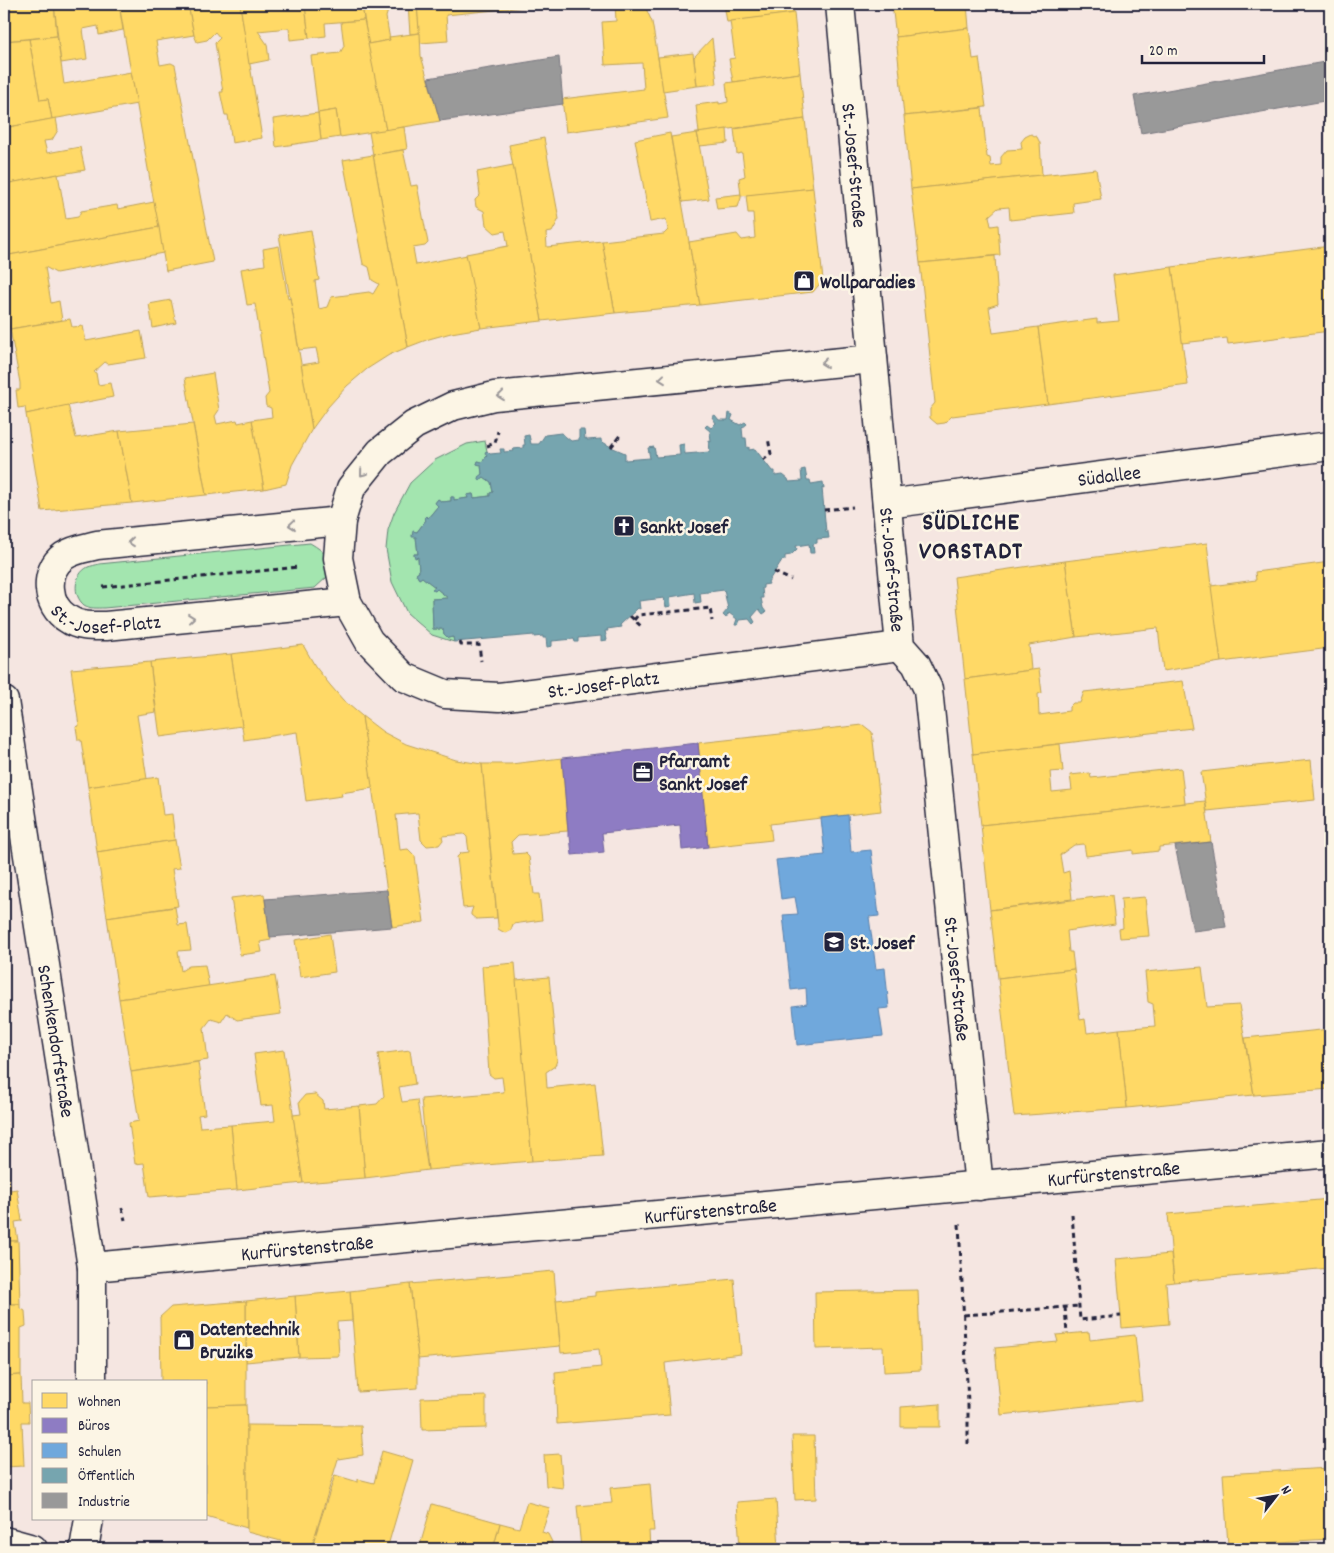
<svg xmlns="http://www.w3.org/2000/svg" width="1334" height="1553" viewBox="0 0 1334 1553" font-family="Dekko,sans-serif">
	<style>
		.green { fill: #a3e5af; stroke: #628475 }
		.homes { fill: #ffd966; stroke: #bda259 }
		.offices { fill: #8e7cc3; stroke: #6e619a }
		.schools { fill: #6fa8dc; stroke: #5880ac }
		.public { fill: #76a5af; stroke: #5d7e8c }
		.industry { fill: #999; stroke: #75757d }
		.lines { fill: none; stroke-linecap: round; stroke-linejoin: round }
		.street-casing { stroke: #22223b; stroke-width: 31 }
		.secondary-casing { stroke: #22223b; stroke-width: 31 }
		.path { stroke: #22223b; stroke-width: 3; stroke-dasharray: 5 4; stroke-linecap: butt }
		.street { stroke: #fcf5e5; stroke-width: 28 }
		.secondary { stroke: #fcf5e5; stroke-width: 28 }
		.oneway { stroke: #9a9698 }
		.labels { text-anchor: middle; stroke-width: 5; stroke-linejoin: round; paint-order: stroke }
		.street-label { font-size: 20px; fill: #22223b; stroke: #fcf5e5 }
		.poi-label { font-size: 20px; font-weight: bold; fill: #22223b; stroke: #fcf5e5; text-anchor: start }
		.district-label { font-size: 25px; font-weight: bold; letter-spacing: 1px; fill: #22223b; stroke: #fcf5e5 }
	</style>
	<rect width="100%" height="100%" fill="#f5e6e1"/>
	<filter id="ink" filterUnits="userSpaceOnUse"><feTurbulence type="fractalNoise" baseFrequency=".02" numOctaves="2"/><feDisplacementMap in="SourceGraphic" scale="10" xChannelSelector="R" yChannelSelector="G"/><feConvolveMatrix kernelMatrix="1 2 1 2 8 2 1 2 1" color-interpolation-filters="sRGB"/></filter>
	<g filter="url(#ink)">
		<g class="green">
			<polygon points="485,441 487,451 485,453 487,456 482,462 478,461 477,464 481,465 482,474 479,477 480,479 484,477 491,482 493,492 490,493 490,496 474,498 473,494 467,495 468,498 454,500 453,497 451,497 451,501 442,502 438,499 435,503 438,506 428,518 426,516 424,518 426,520 417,532 413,532 412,536 416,537 418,554 414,554 415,557 418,557 419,572 416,574 419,579 422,577 435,587 433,590 435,591 437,589 448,598 432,599 433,629 443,629 444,634 448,638 453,637 454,642 432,635 407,613 392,582 386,549 388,530 394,513 410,483 435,460 467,444"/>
			<path d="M 310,543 C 327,553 329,557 327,577 L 315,588 L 104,608 C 97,608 90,609 84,605 C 72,595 74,574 88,567 C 91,566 96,565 99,564 Z"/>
		</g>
		<g class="homes">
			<polygon points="4,4 54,4 57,36 4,41"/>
			<polygon points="54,4 119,4 123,30 99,35 98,26 83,29 87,59 61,63"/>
			<polygon points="119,4 188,4 194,35 156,41 160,65 171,63 175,65 213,262 166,271"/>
			<polygon points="188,4 240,4 262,138 232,143 228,115 225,115 220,92 223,92 215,43 220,38 215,32 207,40 197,42 194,35"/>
			<polygon points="240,4 305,4 309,38 290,40 289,28 258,31 267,44 269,60 249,64"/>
			<polygon points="305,4 362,4 364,20 325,23 326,36 309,38"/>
			<polygon points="362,4 417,4 420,33 410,34 408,5 389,7 386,17 390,40 368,44"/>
			<polygon points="417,4 554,4 446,15 448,41 420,43"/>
			<polygon points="615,4 644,4 652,22 668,118 566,132 562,99 644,89 642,63 605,65 602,22 616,21"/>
			<polygon points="724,4 793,4 794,13 727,22"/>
			<polygon points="892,4 967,4 969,28 896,37"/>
			<polygon points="794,13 800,73 733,82 729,59 735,58 730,21"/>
			<polygon points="364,20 386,130 340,137 336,110 318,113 311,56 340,53 344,46 341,22"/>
			<polygon points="969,28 973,59 979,58 986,107 904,116 896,37"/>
			<polygon points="420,33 421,56 440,121 386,130 368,44 390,40 389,37"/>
			<polygon points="57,36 64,84 131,72 137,104 52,119 48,99 40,100 29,39"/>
			<polygon points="712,38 717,84 697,86 694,57"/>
			<polygon points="29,39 40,100 48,99 52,119 4,128 4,41"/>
			<polygon points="693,53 697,86 663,91 658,57"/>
			<polygon points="800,73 805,119 699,133 696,105 719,102 719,104 728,102 726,83"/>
			<polygon points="982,108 987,157 990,158 991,166 1001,165 1001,157 1007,150 1022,149 1021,142 1025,137 1031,134 1037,137 1040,143 1042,175 911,189 904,116"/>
			<polygon points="336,110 340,137 321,140 318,113"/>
			<polygon points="318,113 321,140 276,147 273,119"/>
			<polygon points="56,118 58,130 52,140 44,141 47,153 80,147 85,170 4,184 4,128"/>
			<polygon points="805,119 813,188 741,196 739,178 745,176 742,153 737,154 734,129"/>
			<polygon points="404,127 407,149 373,155 369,132"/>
			<polygon points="727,129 728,143 700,146 697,133"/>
			<polygon points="670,133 700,305 615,313 602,241 664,234 668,230 666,219 650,222 635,140"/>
			<polygon points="697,133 709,199 682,202 671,137"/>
			<polygon points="544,138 559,219 552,232 546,233 547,247 602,241 615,313 542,321 509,145"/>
			<polygon points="403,150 411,186 417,185 428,243 425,246 413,248 416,265 467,255 481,328 451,333 429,339 408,347 373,155"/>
			<polygon points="373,155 408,347 389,355 367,369 347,386 328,407 312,429 301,365 319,362 316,348 299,350 279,235 311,230 319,280 315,281 319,309 327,307 331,297 369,292 373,294 379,284 372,280 369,267 363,264 343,160"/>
			<polygon points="513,165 542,321 481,328 466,254 508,246 505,231 495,233 486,225 484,211 476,207 475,200 480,195 477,172"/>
			<polygon points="1096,169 1101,199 1073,203 1074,213 1010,220 1009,207 998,208 989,216 991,226 998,225 1000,255 920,263 911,189"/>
			<polygon points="58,174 66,219 78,217 81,211 117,205 118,209 154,202 159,227 4,256 4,184"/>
			<polygon points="813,188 823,280 813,292 700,305 689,242 737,234 742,240 755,238 753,213 748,213 746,195"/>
			<polygon points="741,194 741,198 738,207 717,209 715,197"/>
			<polygon points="159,227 163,253 56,273 45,267 51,303 59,301 62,320 10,329 4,296 4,256"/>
			<polygon points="279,246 288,299 290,298 312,429 292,465 286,484 264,489 252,420 272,417 271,408 266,406 265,398 269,393 255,304 247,305 241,269 265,265 263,249"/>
			<polygon points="1330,246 1330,331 1228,344 1227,338 1182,343 1172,267"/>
			<polygon points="995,256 998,304 989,307 993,333 1038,327 1048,404 952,416 945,423 937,424 930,418 930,409 935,403 920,263"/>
			<polygon points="1172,267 1188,385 1048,404 1038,327 1097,319 1097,323 1119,321 1113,275"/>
			<polygon points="171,300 176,323 153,328 149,304"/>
			<polygon points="70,319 72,327 83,326 86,341 141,331 146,358 108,364 105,362 94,372 96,373 98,385 110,383 113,397 26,414 25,407 18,408 16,390 20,390 20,383 10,329"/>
			<polygon points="213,373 219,410 215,416 217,424 237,420 238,423 252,420 264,489 206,495 185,378"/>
			<polygon points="68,405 76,438 119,431 132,503 42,511 26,414"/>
			<polygon points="193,424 206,495 132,503 119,431"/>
			<polygon points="1207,543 1221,662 1163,671 1158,628 1076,637 1065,561"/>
			<polygon points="1065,561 1076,637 1029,645 1031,670 965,679 954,577"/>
			<polygon points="1330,562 1330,648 1221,662 1211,586 1256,580 1255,572"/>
			<polygon points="303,645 315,666 330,685 343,700 362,716 373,788 341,793 342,796 306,801 297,732 244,740 231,654"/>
			<polygon points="231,654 242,726 160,737 150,662"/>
			<polygon points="150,662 156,712 137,715 147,779 88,787 81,740 78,740 76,727 79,726 71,669"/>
			<polygon points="1039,669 1042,693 1038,694 1039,715 1069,711 1069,707 1073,703 1080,703 1084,692 1183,681 1192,728 973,754 965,679"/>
			<polygon points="362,716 383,732 406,744 456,760 482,764 497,918 476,919 471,915 471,913 473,907 463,908 457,857 461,853 469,852 467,837 464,834 442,836 443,840 439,845 427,846 421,840 418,813 396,815 400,850 408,849 415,856 424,922 392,927"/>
			<polygon points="863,725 872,732 881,811 770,824 772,840 708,847 698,743"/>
			<polygon points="1060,744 1063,771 1050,772 1052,792 1072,790 1070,775 1090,773 1091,778 1181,768 1185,803 981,825 973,754"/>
			<polygon points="562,758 568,831 518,835 511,842 513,854 525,853 529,857 534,894 539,894 542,920 513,924 511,930 505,933 498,929 498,925 482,764 511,764"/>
			<polygon points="1311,760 1315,800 1207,811 1201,772"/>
			<polygon points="158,777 163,815 172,814 175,840 97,852 88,787"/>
			<polygon points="1205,801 1211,842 1159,847 1159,851 1133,854 1133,850 1086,856 1084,844 1074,845 1060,855 1063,873 1069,871 1072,899 990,910 981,825"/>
			<polygon points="175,840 180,868 172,869 178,906 107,917 97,852"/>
			<polygon points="264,894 271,940 260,942 262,952 240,955 231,898"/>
			<polygon points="1112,895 1115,924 1067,931 1069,952 1072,952 1074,969 998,978 990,910"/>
			<polygon points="1145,897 1149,936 1120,938 1119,929 1123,928 1121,899"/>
			<polygon points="175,907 178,925 187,924 191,950 178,951 181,971 189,966 205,965 209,986 119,999 107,917"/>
			<polygon points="330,934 335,972 300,977 295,940"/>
			<polygon points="515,963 532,1161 428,1170 421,1099 504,1092 502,1077 494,1078 489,1074 482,966"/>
			<polygon points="1202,967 1207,1007 1239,1005 1254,1095 1127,1108 1119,1029 1155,1026 1153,1004 1148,1002 1145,972"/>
			<polygon points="1074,969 1080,1020 1085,1019 1087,1033 1119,1029 1127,1108 1014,1116 998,978"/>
			<polygon points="275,976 281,1014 237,1020 227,1013 221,1022 211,1019 204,1028 208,1060 131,1072 119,999"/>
			<polygon points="549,977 557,1060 555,1066 546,1072 547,1088 595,1083 603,1156 532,1161 516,980"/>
			<polygon points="1330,1029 1330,1089 1254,1095 1245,1038"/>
			<polygon points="284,1050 303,1183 237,1190 231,1125 275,1121 273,1105 261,1106 254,1054"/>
			<polygon points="410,1050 415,1084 399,1087 402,1102 417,1100 428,1170 365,1178 359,1106 377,1104 384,1096 378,1054"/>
			<polygon points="198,1062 205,1114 198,1115 200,1127 231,1125 237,1190 149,1197 144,1163 135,1164 129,1123 139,1121 131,1072"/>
			<polygon points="315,1094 323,1101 324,1109 359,1106 365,1178 303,1183 293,1115 301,1114 299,1102 305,1095"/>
			<polygon points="4,1146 10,1190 17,1189 22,1221 15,1222 18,1241 4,1241"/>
			<polygon points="1330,1199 1330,1268 1174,1282 1168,1214"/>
			<polygon points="4,1241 18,1241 20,1304 4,1304"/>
			<polygon points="1171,1254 1174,1282 1166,1283 1169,1324 1122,1328 1116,1259"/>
			<polygon points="554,1271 560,1346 418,1359 410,1284"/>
			<polygon points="734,1279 741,1354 665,1363 670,1415 557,1424 555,1372 601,1367 599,1349 561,1353 556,1300 595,1296 595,1292"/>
			<polygon points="410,1284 418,1359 418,1388 358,1392 350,1291"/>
			<polygon points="918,1290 921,1370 884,1372 883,1347 816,1349 815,1292"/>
			<polygon points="350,1291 352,1321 337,1322 339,1356 299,1357 295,1296"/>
			<polygon points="295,1296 299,1357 246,1362 246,1301"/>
			<polygon points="246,1301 246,1405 206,1406 206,1382 161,1382 160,1317 171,1307"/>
			<polygon points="4,1304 20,1304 20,1308 25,1311 26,1326 21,1328 21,1375 4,1376"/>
			<polygon points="1089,1332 1090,1340 1135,1335 1142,1400 1001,1415 995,1348 1058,1342 1056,1335"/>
			<polygon points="21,1375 22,1403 28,1403 29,1422 22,1422 24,1466 4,1467 4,1376"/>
			<polygon points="486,1396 486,1428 422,1430 421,1398"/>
			<polygon points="940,1404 940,1427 901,1427 901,1407"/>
			<polygon points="246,1405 247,1425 247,1528 206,1516 206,1406"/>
			<polygon points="247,1425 361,1426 363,1455 338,1459 311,1549 247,1532"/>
			<polygon points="792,1436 814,1436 816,1499 795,1500"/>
			<polygon points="382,1451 413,1460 387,1549 311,1549 335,1475 358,1482 358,1479 374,1483"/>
			<polygon points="560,1454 563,1488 546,1486 544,1455"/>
			<polygon points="1330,1468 1330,1539 1228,1545 1223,1474"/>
			<polygon points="650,1484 654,1531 649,1531 650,1549 581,1549 577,1506 612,1503 610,1488"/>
			<polygon points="776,1499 779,1549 740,1549 737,1502"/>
			<polygon points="527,1502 550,1508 542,1532 548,1534 552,1542 550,1549 493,1549 500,1523 519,1528"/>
			<polygon points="432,1504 500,1523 493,1549 419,1549"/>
			<rect x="814" y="1546" width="37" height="3"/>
		</g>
		<polygon class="offices" points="698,743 708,847 682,850 680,825 602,833 604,852 572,855 570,836 568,836 568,831 562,758"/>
		<polygon class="schools" points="848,815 851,852 871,850 879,916 869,917 876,969 885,968 889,1008 879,1009 883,1036 797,1045 793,1006 807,1004 806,988 791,990 783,915 798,914 795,897 781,899 776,860 825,855 821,818"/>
		<polygon class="public" points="729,413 733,415 731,420 740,425 745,422 747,424 742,428 743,438 746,438 747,448 749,447 749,450 755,449 772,471 775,471 775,476 783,475 788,479 789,482 802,481 801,470 805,469 807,480 810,480 811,484 823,482 824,489 822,488 826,532 828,532 829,538 817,539 817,543 813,544 814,553 810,553 809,544 796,546 797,549 791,555 785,556 785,560 782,560 768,582 769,584 763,585 763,588 762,588 763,598 761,598 763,608 766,612 763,614 759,609 752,617 755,622 753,624 749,619 740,620 738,625 735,625 737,619 729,613 726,618 723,615 728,609 724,590 700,593 701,602 695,603 694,593 670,597 671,606 666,607 664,598 639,601 640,609 638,608 620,625 621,627 607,629 608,631 605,631 607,640 601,641 601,636 578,638 578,642 575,642 574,639 552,641 552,646 547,647 546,638 543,638 543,636 534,637 534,635 454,642 453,637 448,638 444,634 443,629 433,629 432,599 448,598 437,589 435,591 432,589 435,587 422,577 419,579 416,574 419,572 418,557 415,558 414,554 418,554 416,537 412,537 413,531 417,532 426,520 424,518 426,516 428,518 438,506 435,503 438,499 442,502 451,501 451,497 454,497 454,500 468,498 467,495 473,494 474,498 490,496 490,493 493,492 491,482 484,477 480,480 478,477 482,474 481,465 477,464 478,461 482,462 487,456 485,452 487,451 490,454 501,453 500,449 504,449 504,452 514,451 513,449 523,448 523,445 525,445 524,436 529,435 531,444 539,444 545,435 561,433 571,441 579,440 579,430 584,430 585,439 587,438 587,440 601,439 601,441 611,447 625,453 625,460 650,458 648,448 654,447 656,457 680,455 679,445 684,444 685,454 710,452 709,441 711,442 710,431 705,427 707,425 711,428 716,423 712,417 715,415 719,420 728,420"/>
		<g class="industry">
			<polygon points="559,57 563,104 440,121 428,78"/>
			<polygon points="1330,61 1330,100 1141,133 1134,96"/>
			<polygon points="1211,842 1226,927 1193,931 1175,846"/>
			<polygon points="387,890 392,927 270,937 265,899"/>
		</g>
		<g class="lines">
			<g class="street-casing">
				<g id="street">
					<path id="s1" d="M 840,4 L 900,646 L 916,664 L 928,689 L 979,1186"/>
					<path id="s2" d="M 873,359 L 494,396 L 453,406 L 414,425 L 380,452 L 351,488 L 341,521 L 338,558 L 347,602 L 369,641 L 404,677 L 445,694 L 499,697 L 900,646"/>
					<path id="s3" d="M 887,504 L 1330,446"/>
					<path id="s4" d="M 341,521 L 97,545 C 86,548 74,549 64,556 C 43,571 46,606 68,619 C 79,627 93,626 106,626 L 347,602"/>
					<path id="s5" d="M 4,701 L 92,1267 L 92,1382"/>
					<path id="s6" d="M 92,1267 L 1330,1153"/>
					<polyline points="84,1549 89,1519"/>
				</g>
			</g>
			<g class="secondary-casing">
				<polyline id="secondary" points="4,1541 33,1549"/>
			</g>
			<g class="path">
				<polyline points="487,446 495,443 498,431"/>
				<polyline points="611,447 621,434"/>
				<polyline points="763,460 771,454 768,438"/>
				<polyline points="824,510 853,507"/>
				<polyline points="774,572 791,580"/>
				<polyline points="103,587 299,567"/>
				<polyline points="630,616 643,628"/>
				<polyline points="634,620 638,615 710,608 712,621"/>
				<polyline points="460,642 461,645 479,645 481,661"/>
				<polyline points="122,1208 125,1220"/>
				<polyline points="1072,1214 1080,1320 1121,1316"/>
				<polyline points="959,1224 968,1403 968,1444"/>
				<polyline points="1065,1307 1067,1334"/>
				<polyline points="964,1315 1079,1306"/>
			</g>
			<use href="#street" class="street"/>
			<use href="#secondary" class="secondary"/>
		</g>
		<defs><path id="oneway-chevron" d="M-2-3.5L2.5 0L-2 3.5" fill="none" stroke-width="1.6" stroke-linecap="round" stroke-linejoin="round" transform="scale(1.25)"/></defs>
		<g class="oneway">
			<use href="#oneway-chevron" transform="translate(824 363) rotate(174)"/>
			<use href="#oneway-chevron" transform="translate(662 379) rotate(174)"/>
			<use href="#oneway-chevron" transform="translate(501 396) rotate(174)"/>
			<use href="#oneway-chevron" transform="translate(363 473) rotate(129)"/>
			<use href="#oneway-chevron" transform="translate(292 525) rotate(174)"/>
			<use href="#oneway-chevron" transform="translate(131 542) rotate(174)"/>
			<use href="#oneway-chevron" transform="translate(191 618) rotate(-6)"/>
		</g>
	</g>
	<defs>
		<g id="shop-square" transform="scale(1.125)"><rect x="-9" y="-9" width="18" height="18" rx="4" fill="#22223b" stroke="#fcf5e5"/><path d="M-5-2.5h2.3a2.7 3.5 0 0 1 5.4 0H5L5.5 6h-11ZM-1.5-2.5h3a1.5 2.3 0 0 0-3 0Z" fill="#fff"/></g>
		<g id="church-square" transform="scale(1.125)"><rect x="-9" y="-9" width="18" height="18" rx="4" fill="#22223b" stroke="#fcf5e5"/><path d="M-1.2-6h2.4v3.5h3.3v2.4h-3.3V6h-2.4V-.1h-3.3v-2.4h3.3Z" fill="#fff"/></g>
		<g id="office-square" transform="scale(1.125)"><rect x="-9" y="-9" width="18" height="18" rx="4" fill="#22223b" stroke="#fcf5e5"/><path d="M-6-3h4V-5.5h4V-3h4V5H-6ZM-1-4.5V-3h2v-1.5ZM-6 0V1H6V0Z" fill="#fff"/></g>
		<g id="school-square" transform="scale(1.125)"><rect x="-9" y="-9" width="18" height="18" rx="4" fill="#22223b" stroke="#fcf5e5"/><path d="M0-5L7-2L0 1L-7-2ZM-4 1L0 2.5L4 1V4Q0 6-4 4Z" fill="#fff"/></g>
	</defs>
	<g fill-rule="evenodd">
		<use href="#shop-square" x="804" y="281"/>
		<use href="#church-square" x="624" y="526"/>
		<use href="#office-square" x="643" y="772"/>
		<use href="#school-square" x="834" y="942"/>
		<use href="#shop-square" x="184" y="1340"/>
	</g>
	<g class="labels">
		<g class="street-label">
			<text dy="7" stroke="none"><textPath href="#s1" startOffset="162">St.-Josef-Straße</textPath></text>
			<text dy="7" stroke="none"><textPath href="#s3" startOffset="224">Südallee</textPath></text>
			<text dy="7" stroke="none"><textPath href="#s1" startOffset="568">St.-Josef-Straße</textPath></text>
			<text dy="7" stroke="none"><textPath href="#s4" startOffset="392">St.-Josef-Platz</textPath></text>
			<text dy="7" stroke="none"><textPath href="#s2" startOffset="971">St.-Josef-Platz</textPath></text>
			<text dy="7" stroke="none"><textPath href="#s1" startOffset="988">St.-Josef-Straße</textPath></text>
			<text dy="7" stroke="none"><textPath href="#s5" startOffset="344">Schenkendorfstraße</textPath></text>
			<text dy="7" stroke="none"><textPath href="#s6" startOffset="1026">Kurfürstenstraße</textPath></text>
			<text dy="7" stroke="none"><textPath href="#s6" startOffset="621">Kurfürstenstraße</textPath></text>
			<text dy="7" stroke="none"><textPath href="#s6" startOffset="216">Kurfürstenstraße</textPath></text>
		</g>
		<g class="poi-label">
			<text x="820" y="288">Wollparadies</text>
			<text x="640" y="533">Sankt Josef</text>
			<text x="659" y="767">Pfarramt<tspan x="659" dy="23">Sankt Josef</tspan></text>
			<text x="850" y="949">St. Josef</text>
			<text x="200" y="1335">Datentechnik<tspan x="200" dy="23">Bruziks</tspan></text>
		</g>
		<g class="district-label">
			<text x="971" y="529">SÜDLICHE<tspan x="971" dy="29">VORSTADT</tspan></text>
		</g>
	</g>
	<rect width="1334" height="1553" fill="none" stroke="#fcf5e5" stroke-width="20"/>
	<rect x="10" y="10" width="1314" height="1533" fill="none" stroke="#22223b" stroke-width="2" filter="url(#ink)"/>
	<rect x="32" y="1380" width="175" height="140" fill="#fcf5e5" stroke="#a5a1a1"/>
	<rect x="42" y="1393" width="25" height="15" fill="#ffd966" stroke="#a5a1a1"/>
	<text x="78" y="1406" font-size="15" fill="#22223b">Wohnen</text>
	<rect x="42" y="1418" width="25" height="15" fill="#8e7cc3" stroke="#a5a1a1"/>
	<text x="78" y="1430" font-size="15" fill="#22223b">Büros</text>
	<rect x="42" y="1443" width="25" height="15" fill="#6fa8dc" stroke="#a5a1a1"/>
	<text x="78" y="1456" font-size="15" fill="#22223b">Schulen</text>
	<rect x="42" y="1468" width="25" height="15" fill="#76a5af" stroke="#a5a1a1"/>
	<text x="78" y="1480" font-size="15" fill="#22223b">Öffentlich</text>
	<rect x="42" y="1493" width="25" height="15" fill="#999999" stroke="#a5a1a1"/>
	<text x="78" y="1506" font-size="15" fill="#22223b">Industrie</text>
	<g transform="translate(1276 1496) rotate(59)" stroke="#fcf5e5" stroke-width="4" paint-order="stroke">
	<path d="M0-4L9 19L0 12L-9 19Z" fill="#22223b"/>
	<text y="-8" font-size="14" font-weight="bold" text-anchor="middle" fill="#22223b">N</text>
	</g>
	<path d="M1142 55v8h122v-8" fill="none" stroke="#22223b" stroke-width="2.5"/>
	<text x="1149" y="55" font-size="15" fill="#22223b" stroke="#fcf5e5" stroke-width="4" paint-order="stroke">20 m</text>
</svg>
